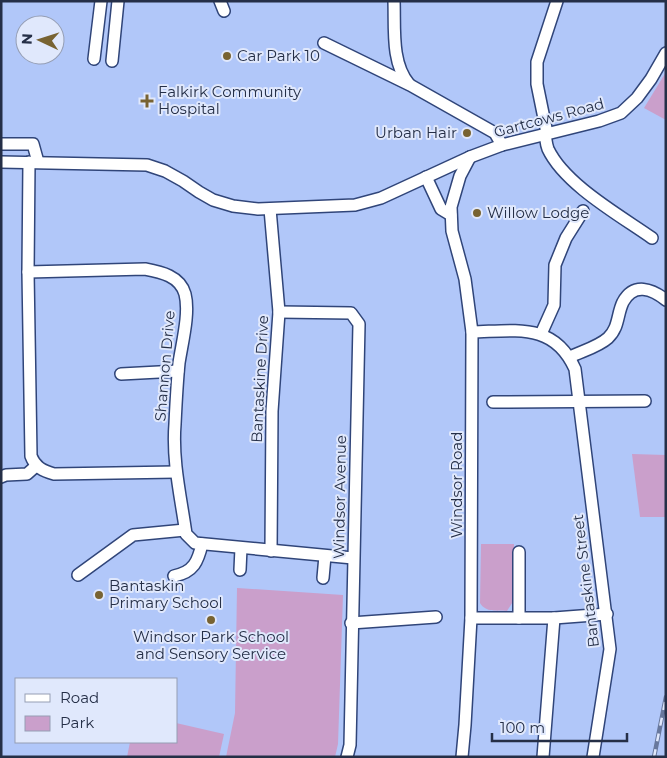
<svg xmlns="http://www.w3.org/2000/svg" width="667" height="758" viewBox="0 0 667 758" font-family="Montserrat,sans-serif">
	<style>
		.green { fill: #ca9fcb }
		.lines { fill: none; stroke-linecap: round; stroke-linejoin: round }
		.minor-casing { stroke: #304579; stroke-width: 14 }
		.minor { stroke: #fff; stroke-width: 11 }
		.rail-casing { stroke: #68789d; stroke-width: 4.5 }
		.rail { stroke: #e0e8fc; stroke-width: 2.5; stroke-dasharray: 8; stroke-linecap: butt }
		.poi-dot { fill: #786332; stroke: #e0e8fc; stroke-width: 2 }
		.labels { text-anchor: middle; stroke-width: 4; stroke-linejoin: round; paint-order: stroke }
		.poi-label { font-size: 15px; fill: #252f47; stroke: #e0e8fc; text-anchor: start }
		.street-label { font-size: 15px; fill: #252f47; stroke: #e0e8fc }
	</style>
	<rect width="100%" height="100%" fill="#b1c7f9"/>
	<g class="green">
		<polygon points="666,72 666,120 644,108"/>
		<polygon points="632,454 666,455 666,517 640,517"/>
		<path d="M 481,544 L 514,544 L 514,600 L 507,611 C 497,610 486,613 480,603 Z"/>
		<polygon points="237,588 343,595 338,744 335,757 226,757 235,713"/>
		<polygon points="176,723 224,734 219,757 127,757 130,742 176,742"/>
	</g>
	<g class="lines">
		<g class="minor-casing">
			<g id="minor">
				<polyline points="220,1 224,11"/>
				<path d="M 394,1 C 395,28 391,63 409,84"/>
				<polyline points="324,43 410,85 495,133 502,145"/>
				<polyline points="94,59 101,1"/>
				<polyline points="112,61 118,1"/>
				<polyline points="547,133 537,84 537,62 557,1"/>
				<path d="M 545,134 C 546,139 546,144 548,149 C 565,185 621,216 652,238"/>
				<polyline points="1,144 33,144 38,162"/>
				<polyline points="1,162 147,165 165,171 183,181 199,192 213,200 233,206 258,209 355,205 381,198 470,157 502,145 599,121 621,113 637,98 651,79 666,53"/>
				<path d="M 29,162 L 28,272 L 31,456 C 35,467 43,471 54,474 L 176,472"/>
				<polyline points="426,177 441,209 451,215"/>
				<polyline points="270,209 279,312 272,411 271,551"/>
				<path d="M 28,272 L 145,269 C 161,272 180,276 185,294 C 190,313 182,343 179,363 C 177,383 176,403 175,424 C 172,461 181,498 186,534 L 195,543 L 353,558"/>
				<polyline points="279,312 351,313 359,324 350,745 347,757"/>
				<path d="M 472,332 C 516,331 554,322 575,369 L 610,649 L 593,757"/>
				<polyline points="541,334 554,305 555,265 566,238 583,211"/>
				<path d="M 570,357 C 582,351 598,347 608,338 C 619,328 617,314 623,302 C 634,282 652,289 666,300"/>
				<polyline points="121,374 178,371"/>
				<polyline points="493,402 645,401"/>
				<polyline points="1,477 6,475 27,474 36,466"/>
				<polyline points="240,570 241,548"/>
				<polyline points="78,575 133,535 185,530"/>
				<path d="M 174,576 C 194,572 198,561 202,544"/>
				<polyline points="323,578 325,556"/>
				<polyline points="471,618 554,618 607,614"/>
				<polyline points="519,618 519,552"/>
				<polyline points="351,623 436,617"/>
				<polyline points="462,757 465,725 471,618 472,332 465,279 452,231 451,207 460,176 470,157"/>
				<polyline points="543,757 554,618"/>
			</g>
		</g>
		<use href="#minor" class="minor"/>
		<g class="rail-casing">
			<polyline id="rail" points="654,757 666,697"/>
		</g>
		<use href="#rail" class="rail"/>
	</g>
	<g class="poi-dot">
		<circle cx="227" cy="56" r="5"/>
		<path d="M144.5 93.5h5v5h5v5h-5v5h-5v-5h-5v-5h5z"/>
		<circle cx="467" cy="133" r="5"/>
		<circle cx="477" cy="213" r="5"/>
		<circle cx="99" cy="595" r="5"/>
		<circle cx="211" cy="620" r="5"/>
	</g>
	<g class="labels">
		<g class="poi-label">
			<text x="237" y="61">Car Park 10</text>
			<text x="158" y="97">Falkirk Community<tspan x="158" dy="17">Hospital</tspan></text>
			<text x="457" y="138" text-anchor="end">Urban Hair</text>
			<text x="487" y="218">Willow Lodge</text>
			<text x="109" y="591">Bantaskin<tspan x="109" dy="17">Primary School</tspan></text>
			<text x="211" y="642" text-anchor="middle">Windsor Park School<tspan x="211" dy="17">and Sensory Service</tspan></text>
		</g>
		<g class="street-label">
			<text transform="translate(549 118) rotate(-15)" y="5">Gartcows Road</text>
			<text transform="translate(165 366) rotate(-85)" y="5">Shannon Drive</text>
			<text transform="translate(260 379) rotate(-87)" y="5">Bantaskine Drive</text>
			<text transform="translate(457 485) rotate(-90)" y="5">Windsor Road</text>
			<text transform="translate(340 497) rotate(-89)" y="5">Windsor Avenue</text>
			<text transform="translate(586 581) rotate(-97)" y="5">Bantaskine Street</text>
		</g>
	</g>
	<rect width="667" height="758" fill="none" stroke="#252f47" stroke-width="5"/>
	<rect x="15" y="678" width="162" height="65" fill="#e0e8fc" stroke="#959eb4"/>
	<rect x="25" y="694" width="25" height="8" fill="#ffffff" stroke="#959eb4"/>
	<text x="60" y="703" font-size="15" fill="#252f47">Road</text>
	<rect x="25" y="716" width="25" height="15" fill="#ca9fcb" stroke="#959eb4"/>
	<text x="60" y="728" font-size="15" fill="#252f47">Park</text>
	<g transform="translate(40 40) rotate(274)"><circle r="24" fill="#e0e8fc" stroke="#959eb4"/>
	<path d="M0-4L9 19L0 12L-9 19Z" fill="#786332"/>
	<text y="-8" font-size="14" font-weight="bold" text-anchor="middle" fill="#252f47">N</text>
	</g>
	<path d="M492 733v8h135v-8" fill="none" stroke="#252f47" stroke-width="2.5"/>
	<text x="500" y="733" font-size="15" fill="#252f47" stroke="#e0e8fc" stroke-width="4" paint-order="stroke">100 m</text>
</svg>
